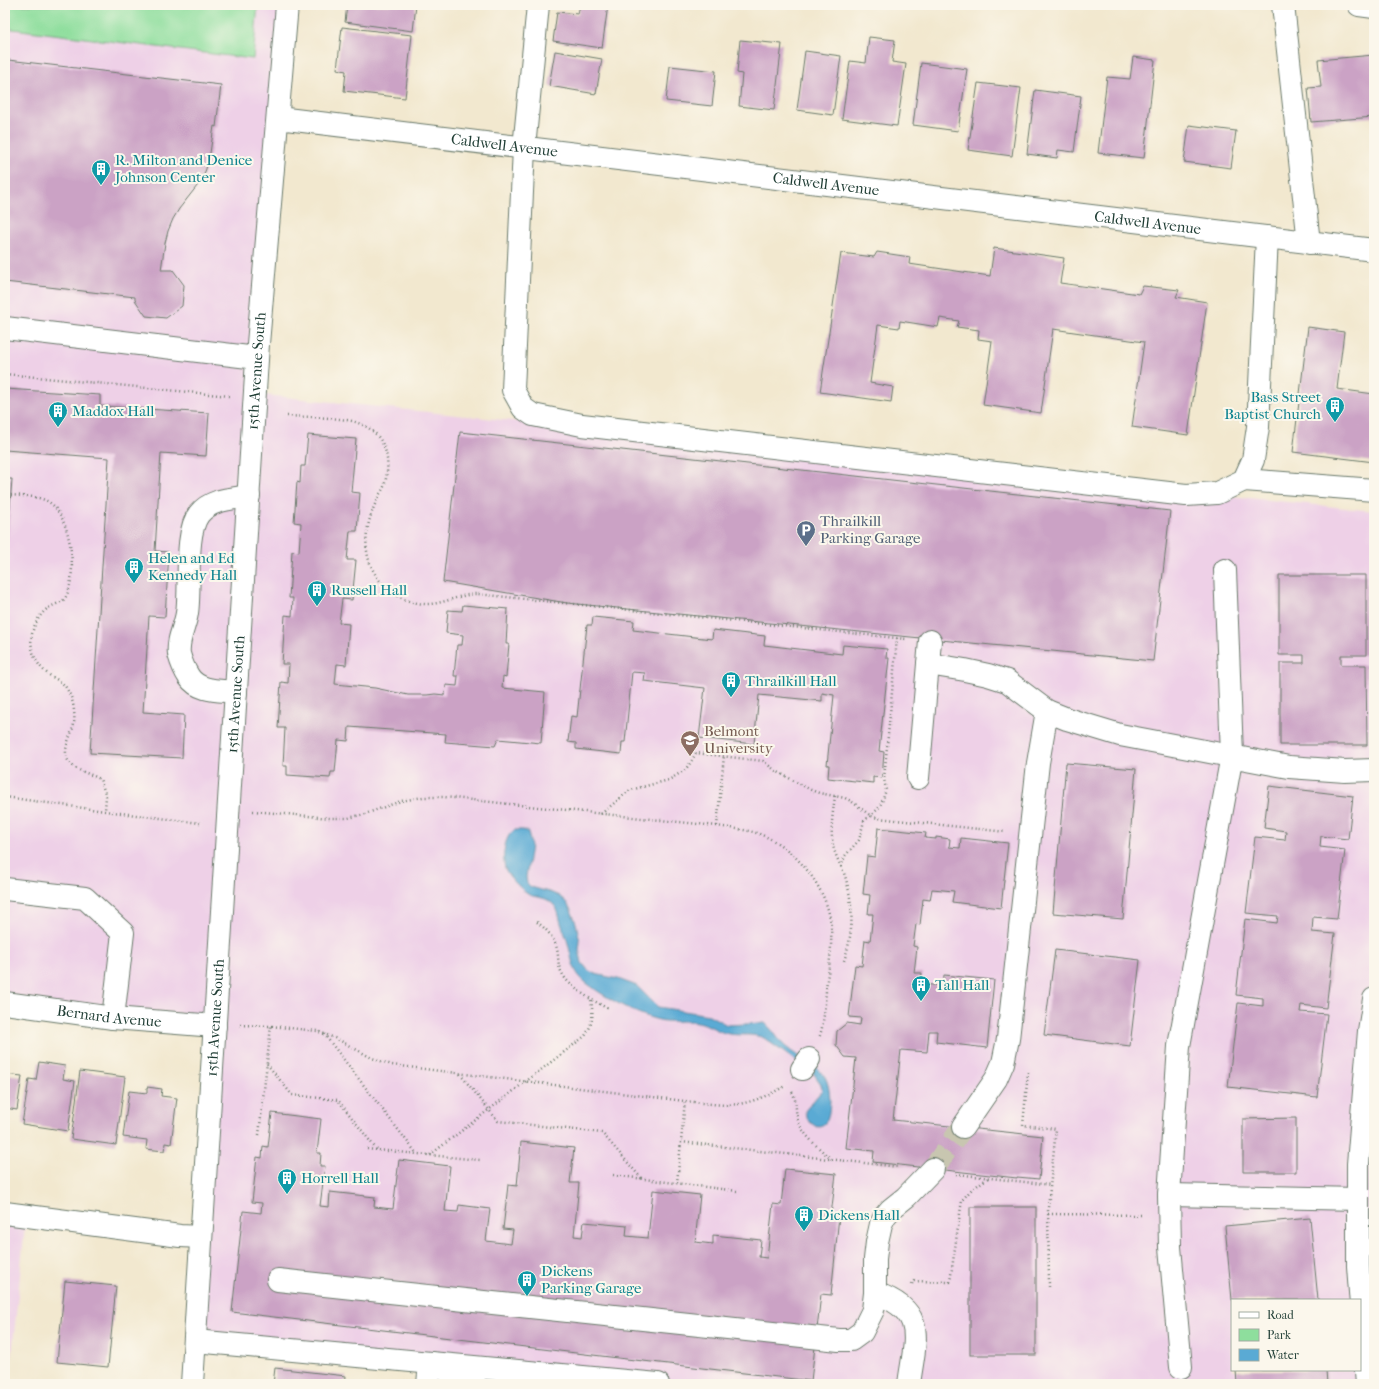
<svg xmlns="http://www.w3.org/2000/svg" width="1379" height="1389" viewBox="0 0 1379 1389" font-family="'IM FELL French Canon',serif">
	<style>
		.built { fill: #eed0e7; fill-rule: evenodd }
		.green { fill: #8ede9d; stroke: #568e68 }
		.water { fill: #5aaad4; stroke: #3c7484 }
		.building { fill: #cba2c5 }
		.lines { fill: none; stroke-linecap: round; stroke-linejoin: round }
		.minor-tunnel { stroke: #c8c6b0; stroke-width: 22; stroke-dasharray: 22 11; stroke-linecap: butt }
		.minor-casing { stroke: #69796a; stroke-width: 24 }
		.path { stroke: #69796a; stroke-width: 2.5; stroke-dasharray: 1 3; stroke-linecap: butt }
		.minor { stroke: #fff; stroke-width: 22 }
		.labels { text-anchor: middle; stroke-width: 4; stroke-linejoin: round; paint-order: stroke }
		.street-label { font-size: 15px; fill: #1f3d34; stroke: #fbf7ec }
		.culture-label { font-size: 15px; fill: #0d838f; stroke: #fbf7ec; text-anchor: start }
		.service-label { font-size: 15px; fill: #4e5e75; stroke: #fbf7ec; text-anchor: start }
		.education-label { font-size: 15px; fill: #785e54; stroke: #fbf7ec; text-anchor: start }
	</style>
	<rect width="100%" height="100%" fill="#fbf7ec"/>
	<filter id="ink" filterUnits="userSpaceOnUse"><feTurbulence type="fractalNoise" baseFrequency=".025" numOctaves="2"/><feDisplacementMap in="SourceGraphic" scale="8" xChannelSelector="R" yChannelSelector="G"/><feConvolveMatrix kernelMatrix="1 2 1 2 8 2 1 2 1" color-interpolation-filters="sRGB"/></filter>
	<filter id="wash" filterUnits="userSpaceOnUse"><feTurbulence type="fractalNoise" baseFrequency=".012" numOctaves="4" result="noise"/><feDisplacementMap in="SourceGraphic" scale="16" xChannelSelector="R" yChannelSelector="G"/><feGaussianBlur stdDeviation="0.9" result="paint"/><feColorMatrix in="noise" values="0 0 0 0 0 0 0 0 0 0 0 0 0 0 0 0 0 1.4 0 .05"/><feComposite in="paint" operator="in"/></filter>
	<g filter="url(#wash)">
		<rect width="100%" height="100%" fill="#f2e8cf"/>
		<g class="built">
			<path d="M 5,5 L 287,5 L 255,394 L 1374,511 L 1374,1384 L 656,1384 L 195,1341 L 215,1026 L 5,1003 ZM 1232,1300 L 1360,1300 L 1360,1370 L 1232,1370 Z"/>
			<polygon points="5,1213 26,1216 9,1384 5,1384"/>
		</g>
		<polygon class="green" points="5,5 258,5 253,59 5,28"/>
		<path class="water" d="M 515,830 L 523,830 L 528,832 L 531,846 L 526,877 L 527,883 L 531,887 L 552,893 L 559,896 L 566,902 L 571,910 L 576,923 L 580,942 L 579,949 L 582,963 L 588,970 L 595,974 L 618,979 L 637,986 L 658,1007 L 709,1015 L 727,1025 L 765,1023 C 774,1031 778,1040 786,1047 C 798,1058 816,1063 825,1077 C 831,1087 832,1114 825,1123 C 823,1125 820,1126 817,1127 C 810,1123 806,1119 805,1111 L 819,1094 L 822,1090 L 821,1084 L 814,1074 L 764,1038 C 753,1033 741,1036 729,1034 C 717,1032 709,1024 698,1022 C 687,1020 676,1022 665,1021 C 641,1018 602,996 584,981 C 570,969 572,953 566,937 C 565,933 563,930 562,926 C 559,918 559,910 553,904 C 544,895 535,899 526,893 C 519,886 508,877 505,868 C 502,857 504,835 515,830 Z"/>
		<g id="blocks">
			<g class="building">
				<polygon points="347,5 416,5 413,31 345,22"/>
				<polygon points="580,5 608,5 602,48 553,41 557,12 578,14"/>
				<polygon points="342,27 412,35 405,98 344,91 346,71 337,69"/>
				<polygon points="869,37 895,40 892,62 906,64 897,126 842,119 850,61 866,63"/>
				<polygon points="740,40 782,44 774,110 739,106 742,74 737,73"/>
				<polygon points="555,51 602,59 596,94 549,86"/>
				<polygon points="805,51 841,56 833,115 797,110"/>
				<polygon points="1374,55 1374,117 1311,122 1308,88 1321,87 1318,60"/>
				<polygon points="5,56 8,56 8,60 221,85 216,127 214,126 210,153 206,169 201,181 179,209 173,219 168,231 165,243 161,270 173,270 184,285 182,306 166,318 146,316 135,300 135,297 5,282"/>
				<polygon points="1133,57 1155,60 1144,158 1098,153 1107,77 1130,79"/>
				<polygon points="921,63 967,69 958,131 913,125"/>
				<polygon points="670,66 716,71 712,106 666,101"/>
				<polygon points="978,83 1021,88 1012,156 968,150"/>
				<polygon points="1035,90 1081,96 1074,152 1058,150 1057,158 1027,154"/>
				<polygon points="1189,125 1236,131 1231,168 1184,162"/>
				<polygon points="994,248 1064,258 1060,283 1139,294 1143,286 1179,290 1176,297 1207,302 1188,435 1132,427 1144,342 1053,329 1041,413 983,405 992,341 978,339 979,330 957,327 959,321 940,318 938,327 900,321 899,328 878,325 870,383 893,387 891,402 820,392 841,253 874,257 877,252 910,257 909,264 990,276"/>
				<polygon points="1308,327 1344,332 1337,389 1374,394 1374,462 1293,452"/>
				<polygon points="5,389 100,395 100,406 209,413 206,456 161,453 155,551 169,552 165,617 149,616 143,712 184,715 182,758 90,753 109,458 5,450"/>
				<polygon points="460,432 1170,511 1153,661 567,603 443,582"/>
				<polygon points="308,435 356,439 351,492 360,493 357,531 350,531 347,560 356,560 352,600 342,599 339,623 349,624 346,665 337,664 335,684 375,688 408,695 427,695 435,694 445,695 446,685 457,686 458,676 454,676 457,645 462,645 463,635 446,633 448,610 462,611 463,605 508,609 506,644 509,644 506,677 503,676 502,688 545,692 541,743 498,739 495,746 445,742 446,734 349,727 348,741 338,740 335,772 331,772 330,778 287,775 287,766 283,766 285,728 278,728 281,682 288,683 289,664 282,664 285,615 292,616 293,598 289,598 292,551 299,552 301,523 294,522 297,482 300,483 301,466 305,466"/>
				<polygon points="5,479 12,479 6,559 5,559"/>
				<polygon points="1279,575 1366,575 1366,655 1341,655 1341,665 1366,665 1367,745 1280,745 1280,663 1304,663 1304,655 1279,655"/>
				<polygon points="593,617 634,621 633,630 712,639 713,630 765,636 764,645 842,654 843,645 887,649 886,658 889,658 879,751 884,752 882,778 873,777 873,783 828,778 829,765 827,765 834,695 822,693 822,701 759,695 754,744 699,738 705,688 644,681 645,673 632,672 625,742 622,742 621,754 576,749 576,743 568,742 571,716 577,717 587,625 592,625"/>
				<polygon points="1066,763 1136,769 1123,919 1053,913"/>
				<polygon points="1269,786 1353,796 1348,839 1321,836 1320,847 1345,850 1337,919 1313,917 1312,932 1335,934 1326,1008 1301,1005 1300,1012 1327,1014 1317,1097 1228,1087 1238,1003 1263,1006 1263,998 1236,995 1245,919 1277,923 1278,916 1246,913 1255,837 1285,840 1286,831 1264,828"/>
				<polygon points="878,828 926,833 925,838 936,839 936,837 950,839 949,847 960,848 961,838 1008,843 1001,908 952,902 954,891 932,889 930,900 923,899 920,925 916,924 913,946 917,947 914,973 922,973 921,984 943,986 944,975 994,980 987,1048 936,1042 937,1031 929,1031 927,1052 901,1050 893,1120 1043,1136 1039,1179 1017,1177 1017,1178 873,1162 874,1151 846,1148 856,1058 845,1057 836,1045 837,1031 847,1023 860,1025 861,1018 849,1017 855,965 862,966 865,940 870,941 873,914 868,914 870,895 863,894 867,856 875,857"/>
				<polygon points="1055,950 1140,960 1130,1046 1044,1035"/>
				<polygon points="39,1062 65,1066 63,1079 75,1081 68,1131 22,1124 29,1079 36,1080"/>
				<polygon points="80,1071 125,1077 116,1145 71,1139"/>
				<polygon points="5,1074 22,1076 17,1110 5,1108"/>
				<polygon points="147,1087 162,1089 161,1096 177,1098 171,1144 165,1143 164,1151 146,1149 147,1140 123,1137 129,1091 147,1093"/>
				<polygon points="272,1113 321,1119 317,1153 321,1153 320,1166 325,1166 320,1206 329,1207 330,1192 375,1197 374,1207 393,1209 399,1160 450,1166 445,1211 458,1212 459,1205 490,1209 486,1241 511,1244 513,1230 503,1229 508,1185 517,1186 521,1142 574,1148 570,1183 579,1183 574,1236 582,1237 584,1222 627,1226 626,1236 648,1238 653,1190 700,1195 695,1242 713,1244 713,1235 761,1240 759,1257 767,1258 773,1204 781,1205 785,1169 836,1174 831,1215 839,1216 831,1295 821,1294 811,1381 232,1312 243,1211 261,1213 262,1203 252,1202 257,1157 262,1158 263,1146 268,1147"/>
				<polygon points="1296,1118 1296,1172 1243,1172 1243,1119"/>
				<rect x="970" y="1207" width="66" height="148"/>
				<polygon points="1310,1218 1318,1300 1232,1300 1225,1226"/>
				<polygon points="65,1281 116,1286 108,1367 57,1362"/>
				<polygon points="275,1368 346,1376 345,1384 273,1384"/>
				<polygon points="1236,1370 1326,1370 1327,1384 1237,1384"/>
			</g>
		</g>
	</g>
	<g filter="url(#ink)">
		<use href="#blocks" fill-opacity="0" stroke="#69796a" stroke-width="1"/>
		<g class="lines">
			<polyline class="minor-tunnel" points="933,1169 963,1127"/>
			<g class="minor-casing">
				<g id="minor">
					<polyline points="538,5 524,148 513,390 523,408 533,415 582,425 1186,495 1217,493 1244,480 1253,460 1258,427 1267,237"/>
					<polyline points="1283,5 1309,243"/>
					<polyline points="1359,5 1374,7"/>
					<path id="s1" d="M 278,118 L 1374,250"/>
					<polyline points="5,328 257,358"/>
					<polyline points="1244,480 1374,490"/>
					<polyline points="928,664 965,670 988,675 1007,681 1047,711 1067,719 1120,735 1289,767 1345,771 1374,770"/>
					<path d="M 236,692 C 220,690 199,692 189,677 C 185,671 181,661 179,654 C 177,639 185,627 187,613 C 191,588 184,533 199,514 C 211,499 231,499 249,496"/>
					<polyline points="918,778 930,641"/>
					<polyline points="5,889 85,898 123,933 113,1018"/>
					<path id="s2" d="M 5,1003 L 113,1018 L 215,1026"/>
					<polyline points="802,1069 809,1059"/>
					<polyline points="963,1127 996,1079 1003,1063 1008,1039 1038,763 1047,711"/>
					<polyline points="1169,1195 1358,1199"/>
					<polyline points="5,1213 180,1236 201,1237"/>
					<polyline points="278,1280 839,1340 851,1340 862,1332 873,1310 875,1293 875,1259 877,1242 881,1224 885,1216 891,1209 906,1197 933,1169"/>
					<path d="M 875,1293 C 928,1311 915,1339 909,1384"/>
					<polyline points="195,1341 658,1384"/>
					<polyline points="1181,1367 1170,1247 1169,1195 1179,1046 1232,755 1225,570"/>
					<polyline points="444,1369 475,1384"/>
					<path id="s3" d="M 192,1384 L 258,344 L 287,5"/>
					<polyline points="428,1384 430,1363"/>
					<polyline points="1367,1384 1358,1266 1358,1164 1369,1031 1374,999"/>
				</g>
			</g>
			<g class="path">
				<polyline points="5,374 229,396"/>
				<path d="M 287,416 C 306,417 327,417 347,420 C 381,426 393,452 385,483 C 384,490 378,495 376,502 C 364,529 361,557 380,581 C 391,595 408,603 425,604 C 443,605 459,594 478,594 L 906,639"/>
				<path d="M 11,495 C 21,496 38,496 47,501 C 71,513 79,577 65,598 C 62,603 55,604 50,607 C 41,612 34,624 32,634 C 29,649 36,665 48,674 C 53,678 59,680 63,684 C 67,688 69,693 71,697 C 74,705 75,716 74,724 C 71,738 58,754 73,766 C 80,772 91,774 100,779 L 106,796 L 105,811"/>
				<path d="M 835,796 C 833,812 830,828 833,845 C 835,855 840,864 844,873 C 854,903 854,931 844,961"/>
				<polyline points="5,797 105,811 200,823"/>
				<path d="M 253,811 L 330,818 L 348,818 L 365,814 L 401,801 L 423,797 L 444,797 L 717,826 C 729,828 741,829 753,832 C 791,842 828,886 831,926 C 832,944 830,962 827,980 C 825,997 825,1023 819,1038"/>
				<polyline points="601,814 630,790 669,780 685,770 691,762 696,753 763,761 776,771 811,790 819,793 845,798 851,801 871,816 878,818 1006,832"/>
				<polyline points="717,826 724,756"/>
				<polyline points="841,867 845,856 859,840 864,821 878,809 882,802 886,790 884,779 897,638"/>
				<path d="M 537,922 C 546,929 554,937 557,949 C 559,957 557,965 562,973 C 568,987 595,1002 609,1009"/>
				<path d="M 240,1025 L 271,1026 L 317,1031 L 337,1039 L 372,1058 L 392,1065 L 685,1101 C 704,1103 726,1107 744,1103 C 758,1100 773,1093 785,1086"/>
				<polyline points="324,1034 417,1154"/>
				<polyline points="267,1064 292,1095 338,1100 377,1150"/>
				<polyline points="1028,1072 1023,1125 1056,1129 1048,1208 1049,1287"/>
				<polyline points="460,1074 498,1121 602,1133 642,1179"/>
				<path d="M 792,1092 C 797,1100 795,1108 797,1117 C 801,1134 818,1147 831,1159"/>
				<polyline points="259,1135 271,1026"/>
				<polyline points="681,1142 899,1167"/>
				<polyline points="367,1149 480,1160"/>
				<path d="M 430,1155 L 585,1036 C 594,1022 593,1015 591,999"/>
				<polyline points="956,1174 1051,1185"/>
				<polyline points="613,1175 737,1191"/>
				<polyline points="677,1183 685,1101"/>
				<polyline points="1048,1214 1144,1215"/>
				<polyline points="912,1284 913,1281 950,1282 962,1200 972,1189 988,1178"/>
			</g>
			<use href="#minor" class="minor"/>
		</g>
	</g>
	<defs>
		<g id="building-pin" transform="scale(1)"><path d="M0 17L-7.5 6A9.5 9.5 0 1 1 7.5 6Z" fill="#0f9aa8" stroke="#fbf7ec"/><path d="M-4-6H4V6H1V3H-1V6H-4ZM-2.5-4.3h1.7v1.8h-1.7ZM.8-4.3h1.7v1.8H.8ZM-2.5-1h1.7V.8h-1.7ZM.8-1h1.7V.8H.8Z" fill="#fff"/></g>
		<g id="parking-pin" transform="scale(1)"><path d="M0 17L-7.5 6A9.5 9.5 0 1 1 7.5 6Z" fill="#5c6f8a" stroke="#fbf7ec"/><path d="M-3.5-5.5H1a3.5 3.5 0 0 1 0 7H-1V5.5H-3.5ZM-1-3.4V-.6H.8a1.4 1.4 0 0 0 0-2.8Z" fill="#fff"/></g>
		<g id="university-pin" transform="scale(1)"><path d="M0 17L-7.5 6A9.5 9.5 0 1 1 7.5 6Z" fill="#8d6e63" stroke="#fbf7ec"/><path d="M0-5L7-2L0 1L-7-2ZM-4 1L0 2.5L4 1V4Q0 6-4 4Z" fill="#fff"/></g>
	</defs>
	<g fill-rule="evenodd">
		<use href="#building-pin" x="101" y="169"/>
		<use href="#building-pin" x="1335" y="406"/>
		<use href="#building-pin" x="58" y="411"/>
		<use href="#parking-pin" x="806" y="530"/>
		<use href="#building-pin" x="134" y="567"/>
		<use href="#building-pin" x="317" y="590"/>
		<use href="#building-pin" x="731" y="681"/>
		<use href="#university-pin" x="690" y="740"/>
		<use href="#building-pin" x="921" y="985"/>
		<use href="#building-pin" x="287" y="1178"/>
		<use href="#building-pin" x="804" y="1215"/>
		<use href="#building-pin" x="527" y="1280"/>
	</g>
	<g class="labels">
		<g class="street-label">
			<text dy="5" stroke="none"><textPath href="#s1" startOffset="228">Caldwell Avenue</textPath></text>
			<text dy="5" stroke="none"><textPath href="#s1" startOffset="552">Caldwell Avenue</textPath></text>
			<text dy="5" stroke="none"><textPath href="#s1" startOffset="876">Caldwell Avenue</textPath></text>
			<text dy="5" stroke="none"><textPath href="#s3" startOffset="1015">15th Avenue South</textPath></text>
			<text dy="5" stroke="none"><textPath href="#s3" startOffset="691">15th Avenue South</textPath></text>
			<text dy="5" stroke="none"><textPath href="#s2" startOffset="105">Bernard Avenue</textPath></text>
			<text dy="5" stroke="none"><textPath href="#s3" startOffset="367">15th Avenue South</textPath></text>
		</g>
		<g class="culture-label">
			<text x="115" y="165">R. Milton and Denice<tspan x="115" dy="17">Johnson Center</tspan></text>
			<text x="1321" y="402" text-anchor="end">Bass Street<tspan x="1321" dy="17">Baptist Church</tspan></text>
			<text x="72" y="416">Maddox Hall</text>
			<text x="148" y="563">Helen and Ed<tspan x="148" dy="17">Kennedy Hall</tspan></text>
			<text x="331" y="595">Russell Hall</text>
			<text x="745" y="686">Thrailkill Hall</text>
			<text x="935" y="990">Tall Hall</text>
			<text x="301" y="1183">Horrell Hall</text>
			<text x="818" y="1220">Dickens Hall</text>
			<text x="541" y="1276">Dickens<tspan x="541" dy="17">Parking Garage</tspan></text>
		</g>
		<g class="service-label">
			<text x="820" y="526">Thrailkill<tspan x="820" dy="17">Parking Garage</tspan></text>
		</g>
		<g class="education-label">
			<text x="704" y="736">Belmont<tspan x="704" dy="17">University</tspan></text>
		</g>
	</g>
	<rect width="1379" height="1389" fill="none" stroke="#fbf7ec" stroke-width="20"/>
	<rect x="1231" y="1299" width="130" height="72" fill="#fbf7ec" stroke="#a3ada2"/>
	<rect x="1239" y="1312" width="20" height="6" fill="#ffffff" stroke="#a3ada2"/>
	<text x="1267" y="1319" font-size="12" fill="#1f3d34">Road</text>
	<rect x="1239" y="1329" width="20" height="12" fill="#8ede9d" stroke="#a3ada2"/>
	<text x="1267" y="1339" font-size="12" fill="#1f3d34">Park</text>
	<rect x="1239" y="1349" width="20" height="12" fill="#5aaad4" stroke="#a3ada2"/>
	<text x="1267" y="1359" font-size="12" fill="#1f3d34">Water</text>
</svg>
